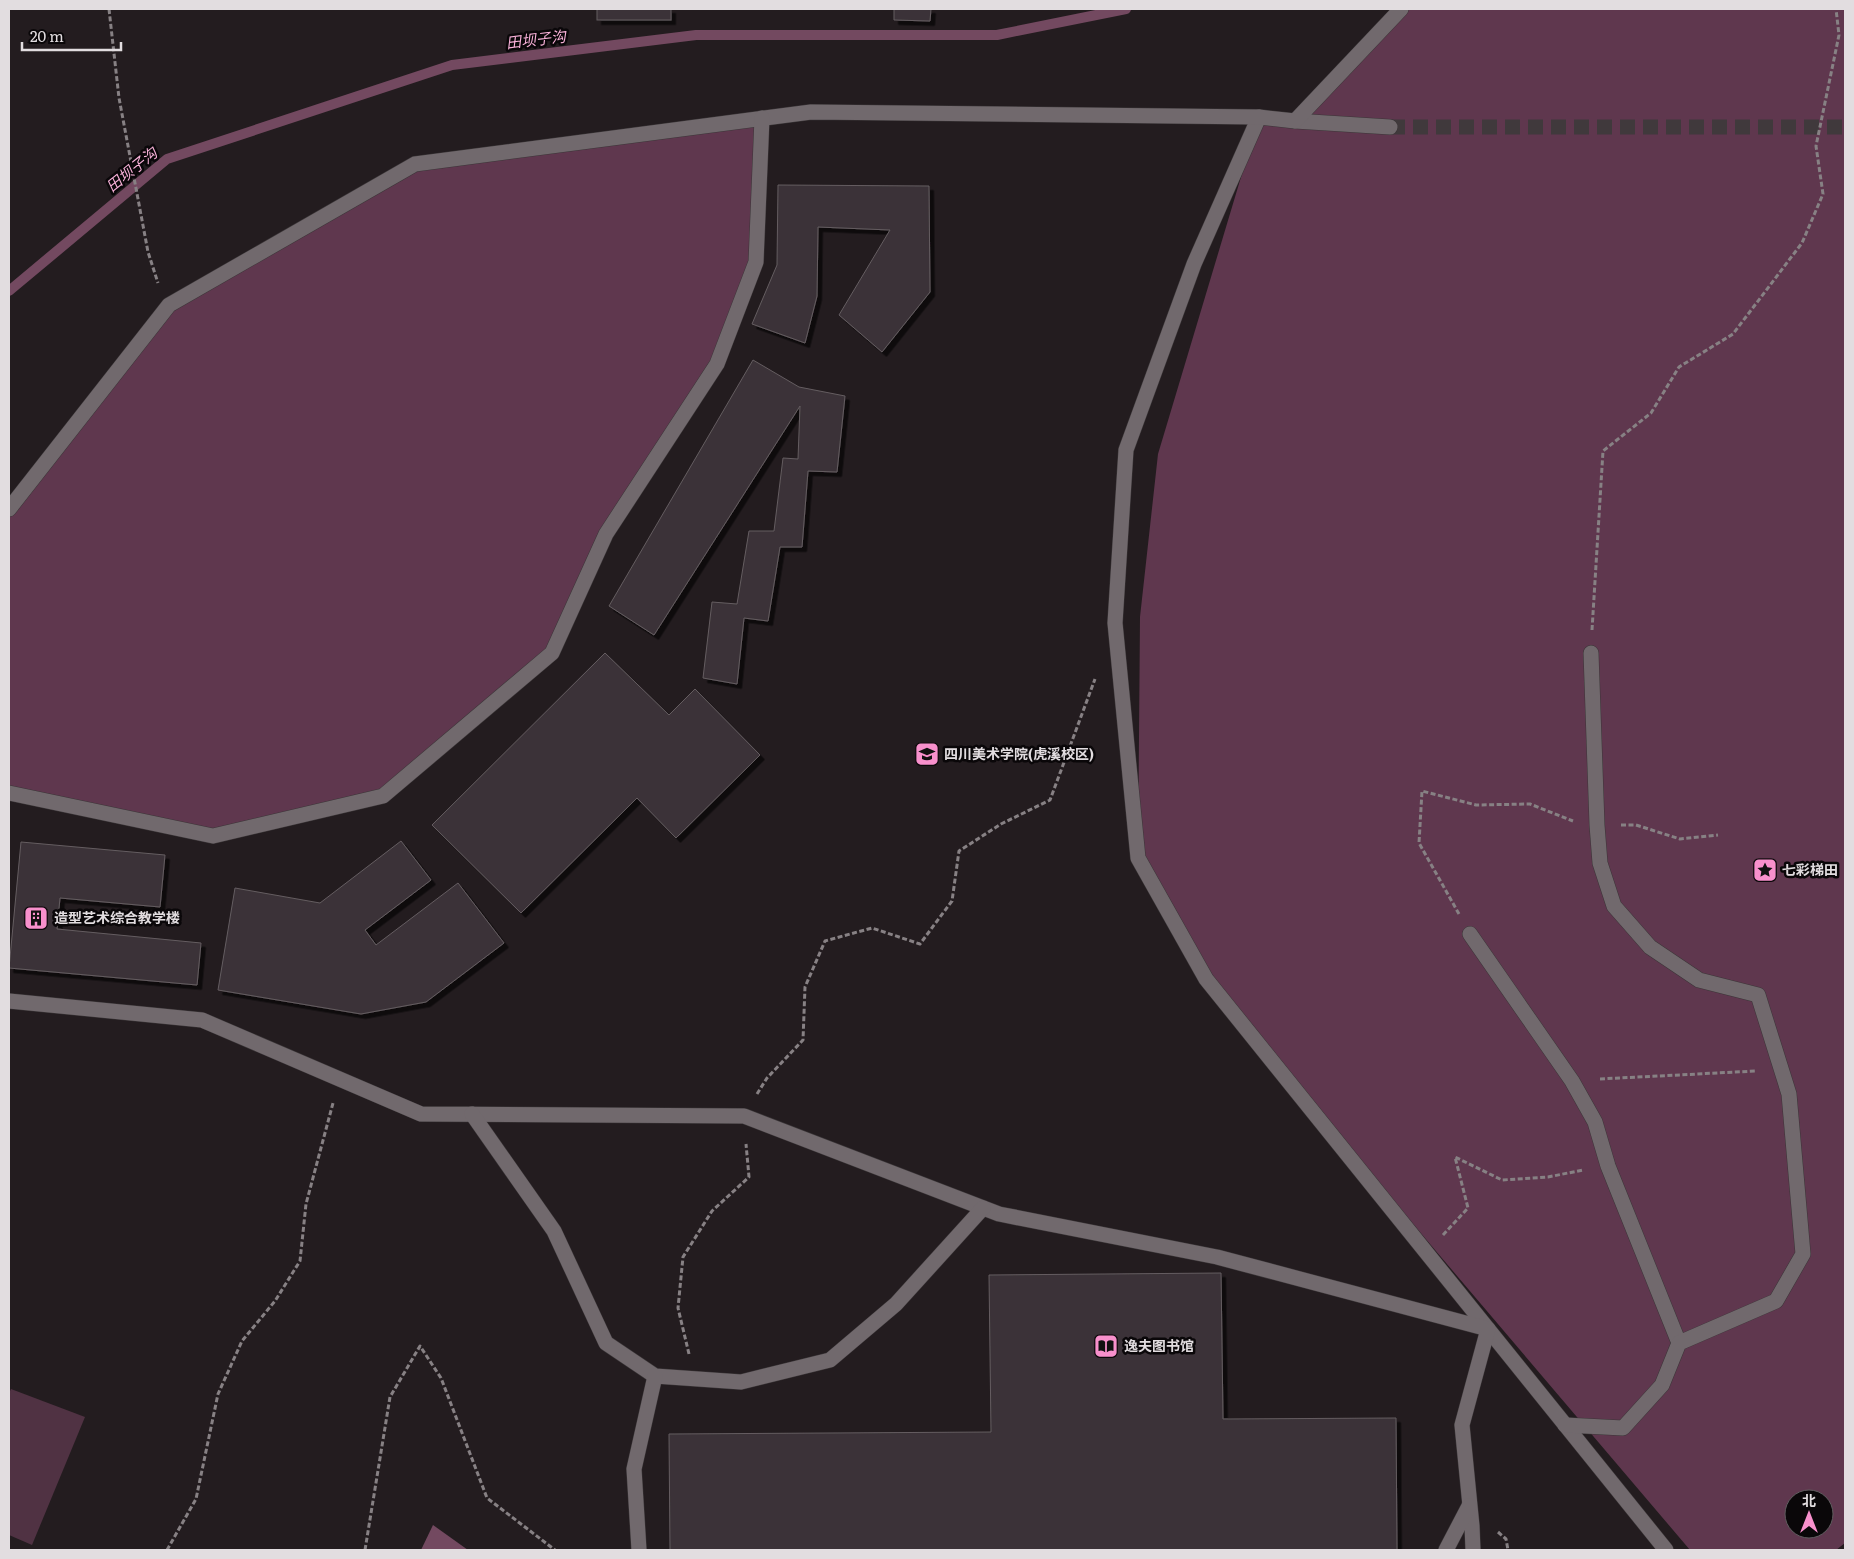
<svg xmlns="http://www.w3.org/2000/svg" width="1854" height="1559" viewBox="0 0 1854 1559" font-family="Literata,'Noto Sans SC',serif">
	<style>
		.green { fill: #503243 }
		.forest { fill: #5f374e; fill-rule: evenodd }
		.water { fill: #734960 }
		.lines { fill: none; stroke-linecap: round; stroke-linejoin: round }
		.stream { stroke: #734960; stroke-width: 10 }
		.building { fill: #3a3337; stroke: #655d61; filter: url(#shadow) }
		.minor-tunnel { stroke: #40393c; stroke-width: 15; stroke-dasharray: 15 8; stroke-linecap: butt }
		.minor-casing { stroke: #3b3638; stroke-width: 16 }
		.path { stroke: #878184; stroke-width: 3; stroke-dasharray: 5 2.5; stroke-linecap: butt }
		.minor { stroke: #71696d; stroke-width: 15 }
		.labels { text-anchor: middle; stroke-width: 5; stroke-linejoin: round; paint-order: stroke }
		.poi-label { font-size: 14px; font-weight: bold; fill: #e2dde0; stroke: #0a0709; text-anchor: start }
		.water-label { font-size: 15px; font-style: italic; fill: #fab2da; stroke: #0a0709 }
	</style>
	<defs>
		<filter id="shadow"><feDropShadow dx="4.5" dy="4.5" stdDeviation="0" flood-color="#0009"/></filter>
	</defs>
	<rect width="100%" height="100%" fill="#231c1f"/>
	<polygon class="green" points="11,1389 85,1417 32,1545 9,1535 9,1393"/>
	<g class="forest">
		<path d="M 1401,9 L 1845,9 L 1845,1543 L 1836,1550 L 1690,1550 L 1220,997 L 1138,858 L 1140,617 L 1158,454 L 1259,117 L 1295,121 ZM 1794,1499 L 1824,1499 L 1824,1529 L 1794,1529 Z"/>
		<polygon points="762,118 756,262 717,364 606,534 552,653 383,796 213,836 9,793 9,509 169,305 415,164"/>
	</g>
	<polygon class="water" points="433,1525 468,1550 421,1550"/>
	<g class="lines">
		<polyline class="stream" points="9,291 167,159 452,65 696,35 997,35 1126,9"/>
	</g>
	<g class="building">
		<rect x="597" y="9" width="74" height="11"/>
		<polygon points="894,9 931,9 930,21 894,20"/>
		<polygon points="778,185 929,186 930,292 882,352 839,315 890,230 818,227 817,296 805,343 752,324 777,265"/>
		<polygon points="753,360 799,387 845,396 837,472 808,471 802,547 780,547 768,621 744,618 737,684 703,678 712,602 737,604 749,531 774,531 783,458 798,459 800,406 654,635 609,606"/>
		<polygon points="605,653 669,715 695,689 760,755 676,838 637,798 521,913 432,825"/>
		<polygon points="401,841 431,880 365,930 376,945 458,883 504,943 426,1002 361,1014 218,990 235,888 320,903"/>
		<polygon points="21,842 165,855 160,907 60,898 57,929 201,943 197,985 9,968"/>
		<polygon points="1221,1273 1223,1419 1396,1418 1397,1550 670,1550 669,1434 991,1432 989,1275"/>
	</g>
	<g class="lines">
		<polyline class="minor-tunnel" points="1390,127 1845,127"/>
		<g class="minor-casing">
			<g id="minor">
				<polyline points="1259,117 1194,264 1126,450 1115,623 1138,858 1206,979 1666,1550"/>
				<polyline points="1295,121 1390,127"/>
				<polyline points="9,509 169,305 415,164 811,112 1259,117 1295,121 1401,9"/>
				<polyline points="9,793 213,836 383,796 552,653 606,534 717,364 756,262 762,118"/>
				<polyline points="1470,934 1572,1081 1595,1122 1608,1166 1679,1343"/>
				<polyline points="9,1001 202,1020 421,1114 744,1116 999,1214 1217,1257 1488,1329 1462,1425 1472,1526 1473,1550"/>
				<polyline points="472,1114 554,1231 606,1343 655,1376 741,1382 830,1360 896,1304 983,1208"/>
				<polyline points="1565,1425 1623,1428 1662,1385 1679,1343 1776,1301 1803,1254 1789,1094 1758,995 1699,980 1650,947 1614,906 1600,863 1597,825 1591,653"/>
				<polyline points="639,1550 634,1469 655,1376"/>
				<polyline points="1446,1550 1469,1506"/>
			</g>
		</g>
		<g class="path">
			<polyline points="109,9 119,98 148,252 158,283"/>
			<polyline points="1592,630 1603,451 1651,413 1679,367 1733,334 1802,243 1823,194 1816,146 1839,35 1836,9"/>
			<polyline points="1621,825 1636,825 1680,839 1718,835"/>
			<polyline points="1459,914 1419,843 1422,791 1476,805 1530,804 1573,821"/>
			<polyline points="1600,1079 1756,1071"/>
			<polyline points="757,1094 767,1078 803,1040 805,987 825,941 872,928 920,944 952,901 959,851 1001,824 1050,800 1095,679"/>
			<polyline points="1443,1235 1468,1208 1455,1157 1502,1180 1548,1177 1583,1170"/>
			<polyline points="689,1354 678,1308 683,1257 712,1211 749,1177 746,1144"/>
			<polyline points="1498,1532 1506,1539 1508,1550"/>
			<polyline points="167,1550 196,1499 218,1394 242,1341 275,1301 300,1261 306,1204 333,1103"/>
			<polyline points="365,1550 390,1397 420,1346 441,1378 487,1498 555,1550"/>
		</g>
		<use href="#minor" class="minor"/>
	</g>
	<defs>
		<g id="university-square" transform="scale(1.25)"><rect x="-9" y="-9" width="18" height="18" rx="4" fill="#f890cc" stroke="#0a0709"/><path d="M0-5L7-2L0 1L-7-2ZM-4 1L0 2.5L4 1V4Q0 6-4 4Z" fill="#111"/></g>
		<g id="sight-square" transform="scale(1.25)"><rect x="-9" y="-9" width="18" height="18" rx="4" fill="#f890cc" stroke="#0a0709"/><path d="M0-6L1.8-2.2L6-1.7L2.9 1.2L3.7 5.4L0 3.3L-3.7 5.4L-2.9 1.2L-6-1.7L-1.8-2.2Z" fill="#111"/></g>
		<g id="building-square" transform="scale(1.25)"><rect x="-9" y="-9" width="18" height="18" rx="4" fill="#f890cc" stroke="#0a0709"/><path d="M-4-6H4V6H1V3H-1V6H-4ZM-2.5-4.3h1.7v1.8h-1.7ZM.8-4.3h1.7v1.8H.8ZM-2.5-1h1.7V.8h-1.7ZM.8-1h1.7V.8H.8Z" fill="#111"/></g>
		<g id="library-square" transform="scale(1.25)"><rect x="-9" y="-9" width="18" height="18" rx="4" fill="#f890cc" stroke="#0a0709"/><path d="M-6-4Q-3-5.5-.7-3.5V5Q-3 3-6 4ZM6-4Q3-5.5 .7-3.5V5Q3 3 6 4Z" fill="#111"/></g>
	</defs>
	<g fill-rule="evenodd">
		<use href="#university-square" x="927" y="754"/>
		<use href="#sight-square" x="1765" y="870"/>
		<use href="#building-square" x="36" y="918"/>
		<use href="#library-square" x="1106" y="1346"/>
	</g>
	<g class="labels">
		<g class="poi-label">
			<text x="944" y="759">四川美术学院(虎溪校区)</text>
			<text x="1782" y="875">七彩梯田</text>
			<text x="54" y="923">造型艺术综合教学楼</text>
			<text x="1124" y="1351">逸夫图书馆</text>
		</g>
		<g class="water-label">
			<text transform="translate(536 40) rotate(-7)" y="5">田坝子沟</text>
			<text transform="translate(132 170) rotate(-39)" y="5">田坝子沟</text>
		</g>
	</g>
	<rect width="1854" height="1559" fill="none" stroke="#e2dde0" stroke-width="20"/>
	<g transform="translate(1809 1514)"><circle r="24" fill="#0a0709" stroke="#605d5f"/>
	<path d="M0-4L9 19L0 12L-9 19Z" fill="#f890cc"/>
	<text y="-8" font-size="14" font-weight="bold" text-anchor="middle" fill="#e2dde0">北</text>
	</g>
	<path d="M22 42v8h99v-8" fill="none" stroke="#e2dde0" stroke-width="2.5"/>
	<text x="30" y="42" font-size="15" fill="#e2dde0" stroke="#0a0709" stroke-width="4" paint-order="stroke">20 m</text>
</svg>
